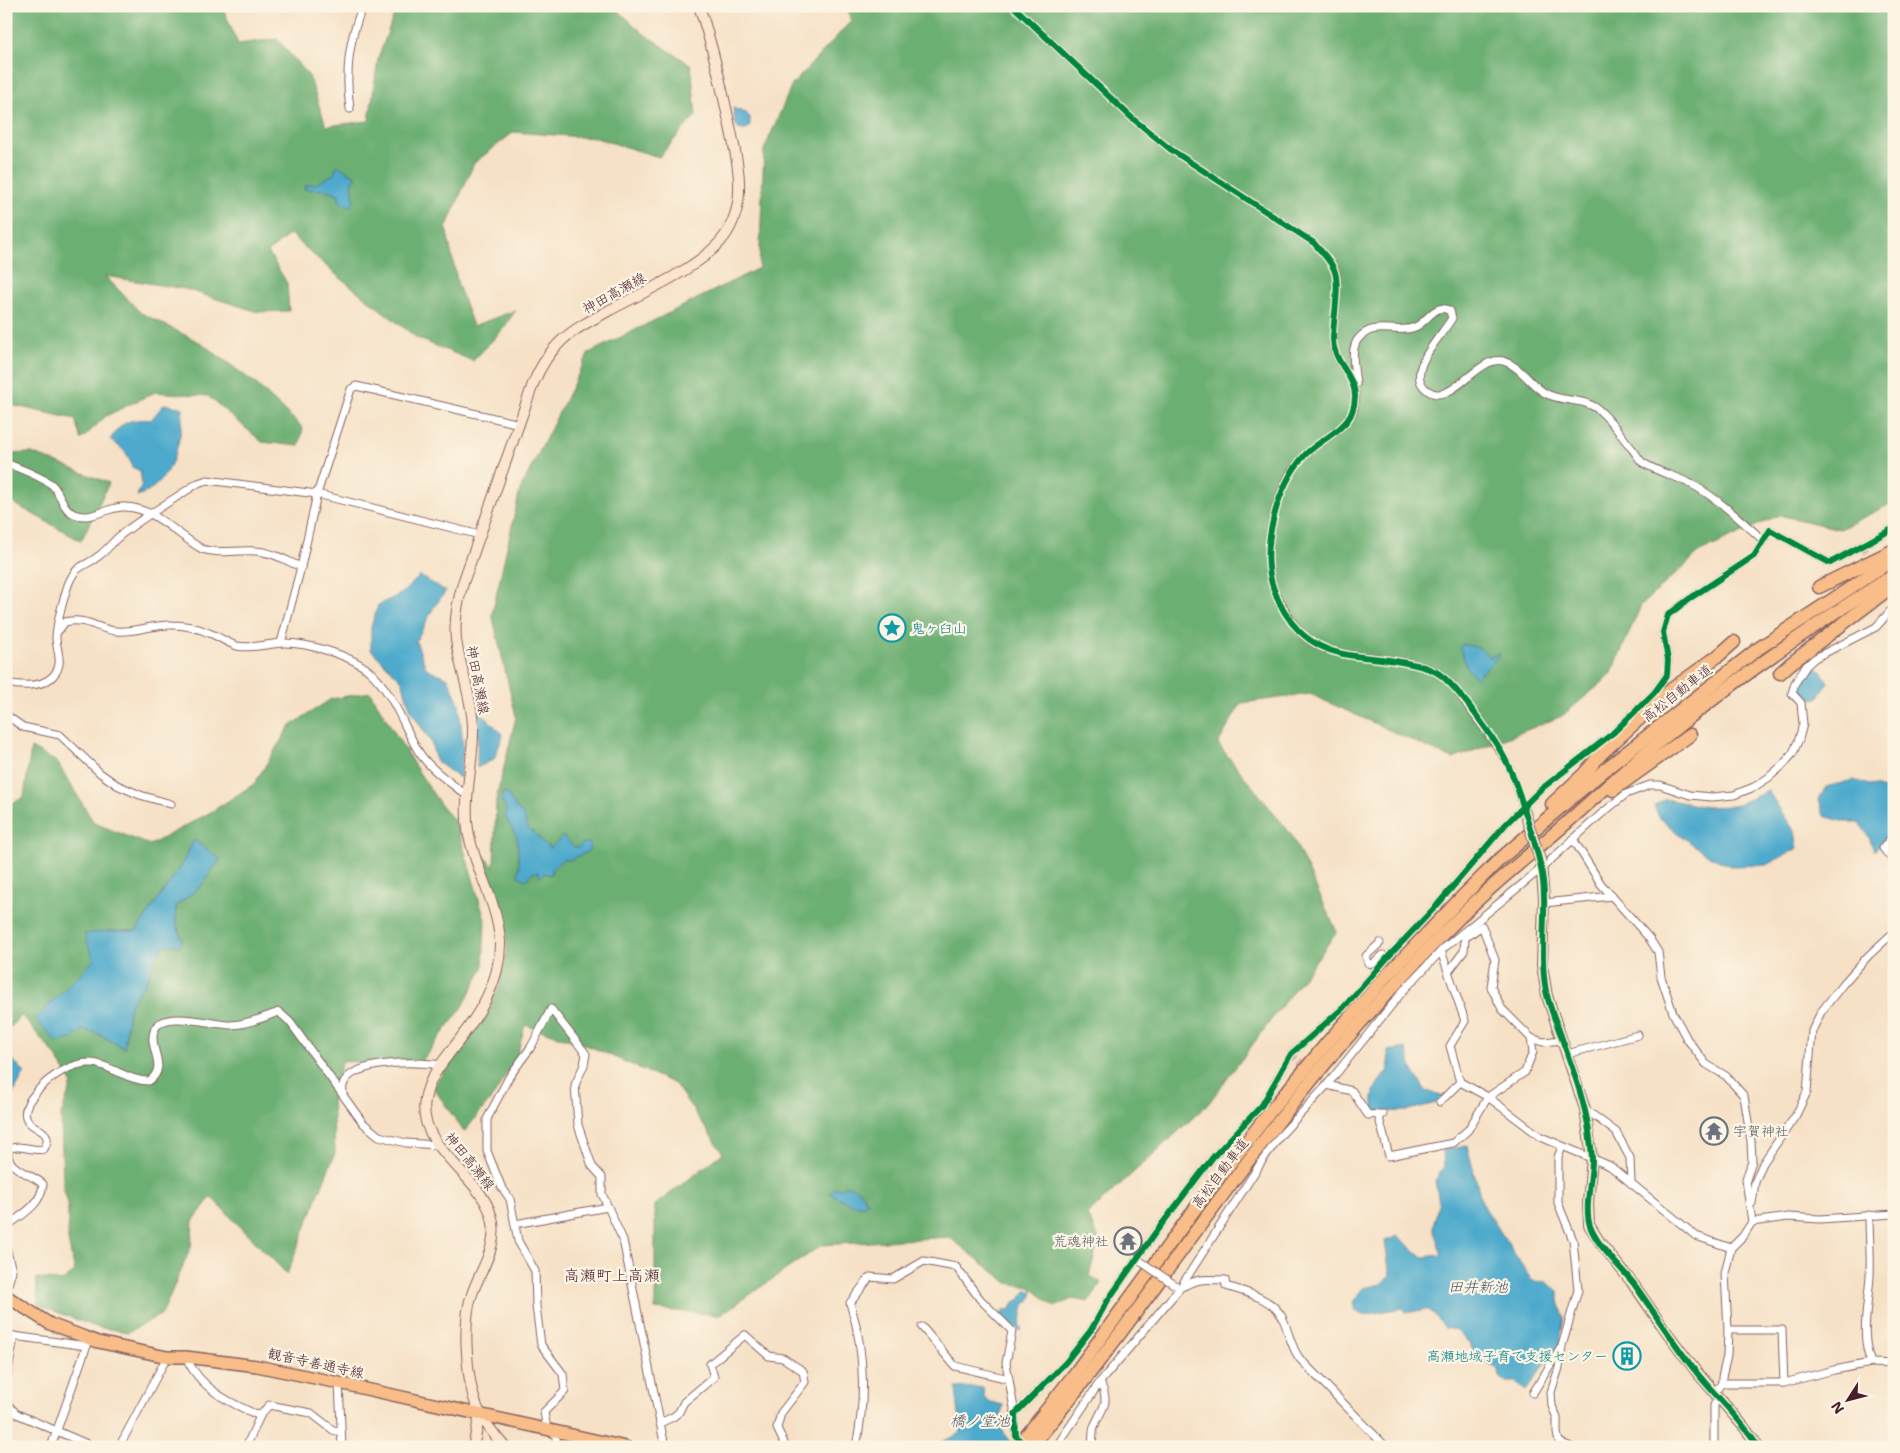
<svg xmlns="http://www.w3.org/2000/svg" width="1900" height="1453" viewBox="0 0 1900 1453" font-family="'Shantell Sans','Klee One',sans-serif">
	<style>
		.forest { fill: #6caf72; stroke: #5b674e; fill-rule: evenodd }
		.water { fill: #4eaacc; stroke: #4c647c }
		.lines { fill: none; stroke-linecap: round; stroke-linejoin: round }
		.street-tunnel { stroke: #d4baa7; stroke-width: 7; stroke-dasharray: 7 3.5; stroke-linecap: butt }
		.street-casing { stroke: #866361; stroke-width: 9 }
		.secondary-casing { stroke: #866361; stroke-width: 12 }
		.primary-casing { stroke: #866361; stroke-width: 14 }
		.highway-casing { stroke: #866361; stroke-width: 15 }
		.street { stroke: #fff; stroke-width: 7 }
		.secondary { stroke: #fce5cf; stroke-width: 10 }
		.primary { stroke: #f8bd88; stroke-width: 11 }
		.highway { stroke: #f8bd88; stroke-width: 12 }
		.street-bridge-casing { stroke: #866361; stroke-width: 9; stroke-linecap: butt }
		.secondary-bridge-casing { stroke: #866361; stroke-width: 12; stroke-linecap: butt }
		.highway-bridge-casing { stroke: #866361; stroke-width: 15; stroke-linecap: butt }
		.street-bridge { stroke: #fff; stroke-width: 7 }
		.secondary-bridge { stroke: #fce5cf; stroke-width: 10 }
		.highway-bridge { stroke: #f8bd88; stroke-width: 12 }
		.cycleway-casing { stroke: #fcf5e5; stroke-width: 9 }
		.cycleway { stroke: #00873e; stroke-width: 6 }
		.labels { text-anchor: middle; stroke-width: 4.5; stroke-linejoin: round; paint-order: stroke }
		.street-label { font-size: 14px; fill: #4a1f2b; stroke: #fcf5e5 }
		.culture-label { font-size: 14px; fill: #0d838f; stroke: #fcf5e5; text-anchor: start }
		.worship-label { font-size: 14px; fill: #5b616d; stroke: #fcf5e5; text-anchor: start }
		.water-label { font-size: 15px; font-style: italic; fill: #4c576b; stroke: #fcf5e5 }
		.quarter-label { font-size: 16px; fill: #4a1f2b; stroke: #fcf5e5 }
	</style>
	<rect width="100%" height="100%" fill="#fcf5e5"/>
	<filter id="ink" filterUnits="userSpaceOnUse"><feTurbulence type="fractalNoise" baseFrequency=".02" numOctaves="2"/><feDisplacementMap in="SourceGraphic" scale="10" xChannelSelector="R" yChannelSelector="G"/><feConvolveMatrix kernelMatrix="1 2 1 2 8 2 1 2 1" color-interpolation-filters="sRGB"/></filter>
	<filter id="wash" filterUnits="userSpaceOnUse"><feTurbulence type="fractalNoise" baseFrequency=".0096" numOctaves="4" result="noise"/><feDisplacementMap in="SourceGraphic" scale="20" xChannelSelector="R" yChannelSelector="G"/><feGaussianBlur stdDeviation="1.12" result="paint"/><feColorMatrix in="noise" values="0 0 0 0 0 0 0 0 0 0 0 0 0 0 0 0 0 1.4 0 .05"/><feComposite in="paint" operator="in"/></filter>
	<g filter="url(#wash)">
		<rect width="100%" height="100%" fill="#f6e1c6"/>
		<g class="forest">
			<polygon points="6,6 222,6 238,44 277,39 309,76 326,126 369,121 378,59 397,6 613,6 644,34 691,65 696,115 659,157 596,138 514,132 474,163 446,228 458,285 473,326 516,310 503,329 473,361 417,338 334,273 290,234 268,252 287,283 289,311 258,312 185,289 105,276 141,313 201,343 255,383 303,428 299,446 262,442 208,396 155,392 106,416 81,440 75,419 6,404"/>
			<polygon points="846,6 1894,6 1894,502 1840,529 1779,515 1700,552 1641,605 1611,675 1562,716 1453,759 1310,694 1241,703 1218,744 1291,834 1337,932 1208,1104 1087,1215 1099,1238 1089,1276 1102,1283 1088,1302 1072,1299 1055,1307 1030,1287 1008,1283 949,1237 822,1245 720,1315 655,1309 655,1205 723,1153 675,1084 589,1046 525,1025 517,1055 495,1094 464,1132 433,1087 470,1035 499,987 507,950 504,908 479,850 494,867 496,800 516,717 492,614 520,490 589,353 759,268 764,150 792,85 851,21"/>
			<polygon points="32,453 109,483 81,541 6,499 6,454"/>
			<path d="M 370,692 L 416,768 L 442,807 L 456,822 L 485,920 L 483,968 L 462,1008 L 418,1066 L 342,1061 L 332,1100 L 335,1153 L 287,1274 L 211,1197 L 193,1221 L 191,1247 L 162,1314 L 128,1332 L 96,1327 L 38,1305 L 36,1278 L 62,1281 L 75,1272 L 68,1241 L 68,1203 L 63,1187 L 61,1115 L 72,1083 L 55,1055 L 21,1015 L 6,1032 L 6,807 L 24,797 L 31,748 L 57,762 L 94,823 L 150,845 L 211,812 L 254,784 L 290,726 L 331,699 ZM 194,840 L 220,859 L 201,886 L 176,906 L 176,923 L 182,939 L 180,946 L 165,945 L 156,957 L 145,984 L 130,1004 L 124,1048 L 95,1032 L 81,1030 L 72,1039 L 35,1019 L 94,960 L 108,931 L 136,931 L 181,866 Z"/>
		</g>
		<g class="water">
			<polygon points="733,108 746,113 750,117 750,126 745,130 738,128 735,123"/>
			<path d="M 337,165 L 357,177 L 352,180 L 354,201 L 351,206 L 344,205 L 339,200 L 339,195 C 329,188 315,190 304,189 L 306,185 L 316,184 L 334,174 Z"/>
			<path d="M 164,404 L 183,408 C 181,442 173,484 137,496 L 142,484 L 140,471 L 132,467 C 129,453 121,447 110,440 C 123,420 129,419 151,420 Z"/>
			<polygon points="420,576 446,591 434,607 416,641 426,668 448,678 459,703 463,747 460,778 436,761 431,742 411,711 402,681 371,650 371,627 378,605 401,594"/>
			<polygon points="1462,644 1480,648 1490,657 1500,653 1495,660 1476,678 1467,668 1460,647"/>
			<polygon points="1812,665 1821,671 1828,682 1818,698 1806,699 1795,692"/>
			<polygon points="478,709 503,735 494,759 477,768"/>
			<polygon points="1853,780 1894,792 1894,829 1874,851 1869,837 1859,822 1845,822 1824,816 1819,799 1826,787"/>
			<polygon points="1768,791 1795,832 1798,848 1766,865 1731,866 1711,857 1681,836 1659,817 1654,806 1665,799 1706,807 1734,806"/>
			<polygon points="503,792 509,796 516,808 523,814 528,829 535,833 541,841 551,848 563,836 574,847 579,847 582,843 590,843 589,851 570,860 563,859 552,869 551,875 544,873 540,877 538,872 532,873 526,880 518,876 519,864 517,837 505,817 506,809 501,800"/>
			<polygon points="194,840 220,859 201,886 176,906 176,923 182,939 180,946 165,945 156,957 145,984 130,1004 124,1048 95,1032 81,1030 72,1039 57,1042 35,1019 94,960 84,934 108,931 136,931 181,866"/>
			<path d="M 1406,1048 L 1413,1071 L 1426,1091 L 1442,1095 L 1440,1102 L 1405,1111 L 1374,1112 C 1370,1092 1376,1084 1389,1070 L 1388,1051 Z"/>
			<polygon points="7,1057 13,1060 25,1073 11,1097 6,1095"/>
			<polygon points="1467,1146 1482,1203 1532,1281 1547,1282 1559,1292 1559,1301 1564,1317 1560,1343 1526,1391 1515,1382 1506,1382 1500,1377 1499,1370 1474,1353 1470,1344 1457,1330 1445,1328 1435,1315 1426,1309 1406,1313 1402,1308 1363,1315 1355,1311 1353,1302 1364,1288 1381,1284 1390,1276 1385,1241 1398,1236 1422,1257 1442,1255 1433,1227 1439,1201 1435,1181 1444,1166 1443,1150"/>
			<path d="M 845,1186 C 857,1186 860,1190 865,1200 L 869,1201 L 864,1205 L 850,1204 L 830,1193 L 835,1188 L 840,1189 Z"/>
			<polygon points="1027,1290 1033,1292 1030,1301 1024,1305 1020,1326 1022,1330 1018,1330 1000,1316 1004,1311 1011,1309 1014,1302 1020,1299"/>
			<polygon points="983,1387 984,1398 988,1401 1003,1405 999,1426 1015,1447 931,1447 961,1433 956,1388"/>
		</g>
	</g>
	<g filter="url(#ink)">
		<g class="lines">
			<g class="street-tunnel">
				<polyline points="1862,546 1873,562"/>
				<polyline points="1291,1054 1327,1085"/>
			</g>
			<g class="street-casing">
				<g id="street">
					<path d="M 1013,6 L 1132,118 L 1170,149 L 1314,243 C 1321,252 1333,262 1336,273 C 1340,288 1333,324 1333,341 C 1333,367 1364,378 1353,411 C 1347,428 1318,442 1306,454 C 1276,481 1262,546 1272,584 C 1275,593 1280,601 1284,608 C 1310,663 1355,652 1404,662 C 1415,665 1427,666 1436,672 C 1451,681 1459,694 1469,708 C 1482,725 1495,742 1506,761 C 1514,776 1519,793 1524,810"/>
					<path d="M 350,109 C 345,73 348,40 363,6"/>
					<path d="M 1356,384 C 1355,371 1349,348 1359,338 C 1376,320 1395,335 1415,327 C 1427,323 1435,301 1450,311 L 1452,318 C 1443,335 1403,372 1427,390 C 1451,409 1477,355 1503,361 C 1521,366 1530,385 1545,393 C 1562,403 1583,397 1599,410 C 1612,421 1622,437 1633,450 C 1636,454 1639,459 1642,462 C 1656,472 1676,476 1691,484 C 1715,496 1743,522 1763,540"/>
					<path d="M 6,463 C 21,469 38,475 51,484 C 61,492 62,509 74,514 C 91,521 105,508 122,507 C 152,505 177,535 202,549 C 219,555 238,549 256,551 C 272,552 287,561 301,567"/>
					<path d="M 59,630 L 65,622 C 87,617 96,629 116,631 C 134,633 154,624 172,625 C 185,625 198,628 209,633 C 218,636 227,643 237,646 C 252,649 266,644 282,643 C 305,642 350,655 368,670 C 392,691 401,720 416,747 C 427,768 449,781 467,796"/>
					<polyline points="281,643 301,567 317,494 351,389 356,386 520,424"/>
					<path d="M 6,683 C 21,686 42,688 53,676 C 65,663 56,651 56,637 C 57,619 63,601 68,585 C 77,562 85,568 100,555 C 108,549 114,540 122,534 C 146,515 173,500 198,483 L 207,480 L 317,494 L 480,535"/>
					<polyline points="6,715 23,727 60,735 100,773 117,785 140,795 171,804"/>
					<polyline points="1894,835 1883,848 1894,862"/>
					<polyline points="1573,839 1601,884 1649,938 1658,952 1661,977 1673,1013 1687,1039 1706,1064 1726,1076 1744,1096 1751,1141 1752,1161 1746,1180 1752,1222 1743,1236 1731,1248 1725,1273 1728,1330 1727,1356 1722,1377 1722,1383 1714,1393"/>
					<polyline points="1544,903 1612,896"/>
					<polyline points="1462,933 1465,938 1482,926 1495,960 1491,987 1502,1009 1531,1038 1543,1042 1562,1040"/>
					<polyline points="1380,943 1366,956 1368,963 1373,964 1383,955"/>
					<polyline points="1441,951 1465,1021 1450,1046 1460,1082"/>
					<polyline points="1449,971 1464,951 1465,938"/>
					<polyline points="1567,1054 1638,1035"/>
					<polyline points="1327,1085 1352,1091 1368,1115 1383,1114"/>
					<path d="M 343,1093 C 336,1059 419,1061 440,1065"/>
					<polyline points="1440,1102 1460,1082 1488,1097 1541,1137 1610,1166 1696,1236 1731,1248"/>
					<polyline points="1585,1109 1616,1132 1630,1158 1631,1183"/>
					<polyline points="1378,1114 1389,1156 1453,1143 1468,1130 1488,1097 1525,1072 1533,1052 1531,1038"/>
					<polyline points="1562,1147 1558,1157 1558,1203 1573,1240 1578,1290 1562,1346 1559,1368 1551,1392 1552,1406 1557,1418 1557,1433 1559,1442 1571,1447"/>
					<polyline points="1752,1203 1755,1182 1763,1163 1796,1115 1807,1092 1812,1031 1821,1012 1843,984 1868,956 1894,932"/>
					<path d="M 1869,1215 C 1869,1235 1871,1256 1870,1276 C 1868,1307 1860,1334 1871,1363"/>
					<polyline points="1752,1222 1788,1217 1820,1219 1894,1214"/>
					<polyline points="515,1224 608,1207"/>
					<path d="M 6,1227 C 22,1214 41,1206 43,1184 C 32,1174 2,1168 9,1149 C 20,1143 32,1152 44,1149 C 56,1128 30,1131 26,1117 C 23,1107 32,1097 38,1090 C 50,1077 72,1062 91,1063 C 100,1063 108,1068 116,1071 C 127,1076 137,1081 149,1081 C 169,1067 148,1049 154,1031 C 161,1008 213,1025 230,1025 C 246,1025 264,1017 279,1012 L 290,1022 L 363,1123 L 379,1136 L 406,1143 L 438,1145"/>
					<polyline points="6,1247 12,1271 6,1291"/>
					<path d="M 1184,1286 C 1198,1278 1209,1279 1225,1280 L 1226,1286 C 1245,1292 1272,1298 1282,1317 C 1289,1331 1290,1346 1300,1359 L 1386,1447"/>
					<polyline points="922,1327 955,1366 1009,1379"/>
					<polyline points="1728,1330 1782,1330 1784,1383"/>
					<polyline points="6,1335 87,1346"/>
					<path d="M 186,1357 C 200,1389 230,1403 260,1416"/>
					<polyline points="6,1383 14,1336"/>
					<polyline points="339,1383 342,1447"/>
					<polyline points="1722,1383 1784,1383 1834,1370 1871,1363 1894,1364"/>
					<polyline points="1533,1393 1560,1349"/>
					<polyline points="6,1403 17,1414 94,1447"/>
					<polyline points="660,1423 673,1417 679,1412 684,1402 714,1377 710,1364 745,1335 769,1356 783,1358 803,1371 805,1382 781,1413 777,1428 784,1443 784,1447"/>
					<polyline points="547,1429 544,1412 565,1391 563,1374 541,1345 536,1306 535,1271 518,1241 510,1199 501,1186 487,1151 487,1119 509,1077 531,1047 551,1009 586,1054 584,1065 575,1085 578,1125 592,1166 602,1177 602,1194 623,1240 665,1447"/>
					<polyline points="1023,1443 1016,1436 1015,1414 1066,1362 1091,1330 1108,1300 1155,1233 1213,1157 1262,1105 1291,1054 1343,1008 1389,956 1438,904 1505,825 1540,790 1613,733 1654,693 1667,675 1668,660 1663,632 1668,615 1689,599 1754,556 1770,530 1830,563 1894,528"/>
					<polyline points="51,1447 89,1339"/>
					<polyline points="119,1447 167,1357"/>
					<polyline points="246,1447 260,1416 269,1405 311,1413 333,1430 341,1432"/>
					<polyline points="556,1447 556,1431"/>
					<path d="M 856,1447 C 866,1398 865,1350 850,1303 L 870,1277 L 893,1279 L 924,1261 L 956,1267 L 980,1299 L 1012,1331 L 1006,1363 L 1015,1414"/>
					<polyline points="1056,1447 1100,1382 1180,1288 1262,1161 1280,1136 1327,1085 1403,991 1444,948 1542,868 1600,815 1626,794 1650,785 1660,785 1690,795 1712,797 1734,795 1754,787 1768,778 1783,765 1793,753 1799,739 1803,724 1801,703 1792,693 1795,683 1806,666 1815,658 1876,627 1894,607"/>
					<path d="M 1092,1447 C 1093,1441 1092,1432 1094,1427 C 1102,1406 1111,1406 1100,1382"/>
					<polyline points="1714,1447 1714,1405 1719,1398"/>
				</g>
			</g>
			<g class="secondary-casing">
				<g id="secondary">
					<polyline points="1541,863 1544,898 1542,965 1547,996 1585,1109 1592,1158 1588,1203 1589,1225 1601,1244 1634,1285 1663,1327 1695,1370 1744,1427 1759,1447"/>
					<polyline points="473,1447 480,1415"/>
					<path d="M 505,1447 C 496,1437 486,1425 480,1413 C 466,1387 462,1321 472,1294 C 480,1271 497,1248 493,1223 C 486,1176 416,1150 425,1100 C 428,1079 441,1064 454,1047 C 478,1016 501,983 500,942 C 498,902 474,869 468,830 C 463,796 474,761 473,727 C 472,697 460,669 456,640 C 454,620 458,599 464,580 L 533,384 C 551,341 571,331 610,310 C 643,292 702,267 724,237 C 733,225 739,206 739,191 C 740,171 735,151 731,131 C 722,89 713,47 699,6"/>
				</g>
			</g>
			<g class="primary-casing">
				<polyline id="primary" points="6,1296 50,1324 98,1342 167,1357 186,1357 257,1366 339,1383 626,1447"/>
			</g>
			<g class="highway-casing">
				<g id="highway">
					<polyline points="1819,587 1894,550"/>
					<polyline points="1780,673 1790,664 1894,585"/>
					<polyline points="1613,790 1690,735"/>
					<polyline points="1552,804 1584,774 1602,753 1672,689 1718,656 1734,642"/>
					<polyline points="1027,1435 1076,1372 1203,1198 1269,1113 1326,1044 1387,975 1464,895 1499,860 1549,817 1612,764 1759,648 1894,559"/>
					<path d="M 1031,1447 C 1137,1319 1227,1180 1334,1053 C 1377,1003 1422,954 1469,908 C 1499,879 1532,853 1563,826 C 1597,796 1630,765 1666,736 C 1738,678 1815,624 1894,575"/>
				</g>
			</g>
			<use href="#street" class="street"/>
			<use href="#secondary" class="secondary"/>
			<use href="#primary" class="primary"/>
			<use href="#highway" class="highway"/>
			<g class="street-bridge-casing">
				<polyline id="street-bridge" points="1140,1261 1175,1285"/>
			</g>
			<g class="secondary-bridge-casing">
				<polyline id="secondary-bridge" points="1524,810 1541,863"/>
			</g>
			<g class="highway-bridge-casing">
				<polyline id="highway-bridge" points="1017,1447 1027,1435"/>
			</g>
			<use href="#street-bridge" class="street-bridge"/>
			<use href="#secondary-bridge" class="secondary-bridge"/>
			<use href="#highway-bridge" class="highway-bridge"/>
			<g class="cycleway-casing">
				<g id="cycleway">
					<path d="M 1013,6 L 1132,118 L 1170,149 L 1314,243 C 1321,252 1332,261 1335,272 C 1340,288 1333,321 1333,338 C 1332,367 1365,378 1352,412 C 1346,430 1316,442 1304,456 C 1277,486 1260,548 1273,587 C 1285,622 1306,646 1343,654 C 1362,658 1382,658 1401,662 C 1413,664 1425,666 1436,672 C 1455,682 1497,742 1507,763 C 1516,781 1521,800 1527,818 C 1535,845 1544,869 1544,897 C 1545,929 1540,959 1546,991 C 1549,1006 1555,1019 1560,1033 C 1571,1065 1584,1098 1589,1131 C 1590,1141 1592,1151 1592,1160 C 1592,1179 1584,1208 1590,1226 C 1597,1246 1621,1267 1634,1284 C 1654,1312 1672,1341 1693,1368 C 1714,1395 1740,1418 1759,1447"/>
					<polyline points="1026,1447 1016,1436 1015,1414 1066,1362 1091,1330 1108,1300 1155,1233 1213,1157 1262,1105 1291,1054 1343,1008 1389,956 1438,904 1505,825 1540,790 1613,733 1654,693 1667,675 1668,660 1663,632 1668,615 1689,599 1754,556 1770,530 1830,563 1894,528"/>
				</g>
			</g>
			<use href="#cycleway" class="cycleway"/>
		</g>
	</g>
	<defs>
		<g id="sight-ring" transform="scale(1.4375)"><circle r="9.5" fill="#fcf5e5" stroke="#0f9aa8" stroke-width="1.5"/><path d="M0-6L1.8-2.2L6-1.7L2.9 1.2L3.7 5.4L0 3.3L-3.7 5.4L-2.9 1.2L-6-1.7L-1.8-2.2Z" fill="#0f9aa8"/></g>
		<g id="temple-ring" transform="scale(1.4375)"><circle r="9.5" fill="#fcf5e5" stroke="#6b7280" stroke-width="1.5"/><path d="M0-6L5-2H3V0L6.5 2.5H4V6H1.5V3h-3V6H-4V2.5H-6.5L-3 0V-2H-5Z" fill="#6b7280"/></g>
		<g id="building-ring" transform="scale(1.4375)"><circle r="9.5" fill="#fcf5e5" stroke="#0f9aa8" stroke-width="1.5"/><path d="M-4-6H4V6H1V3H-1V6H-4ZM-2.5-4.3h1.7v1.8h-1.7ZM.8-4.3h1.7v1.8H.8ZM-2.5-1h1.7V.8h-1.7ZM.8-1h1.7V.8H.8Z" fill="#0f9aa8"/></g>
	</defs>
	<g fill-rule="evenodd">
		<use href="#sight-ring" x="892" y="628"/>
		<use href="#temple-ring" x="1714" y="1131"/>
		<use href="#temple-ring" x="1128" y="1241"/>
		<use href="#building-ring" x="1627" y="1356"/>
	</g>
	<g class="labels">
		<g class="street-label">
			<text transform="translate(614 293) rotate(-29)" y="5">神田高瀬線</text>
			<text transform="translate(478 680) rotate(79)" y="5">神田高瀬線</text>
			<text transform="translate(1677 693) rotate(-38)" y="5">高松自動車道</text>
			<text transform="translate(470 1161) rotate(51)" y="5">神田高瀬線</text>
			<text transform="translate(1220 1173) rotate(-53)" y="5">高松自動車道</text>
			<text transform="translate(316 1363) rotate(12)" y="5">観音寺善通寺線</text>
		</g>
		<g class="culture-label">
			<text x="911" y="633">鬼ヶ臼山</text>
			<text x="1608" y="1361" text-anchor="end">高瀬地域子育て支援センター</text>
		</g>
		<g class="worship-label">
			<text x="1733" y="1136">宇賀神社</text>
			<text x="1109" y="1246" text-anchor="end">荒魂神社</text>
		</g>
		<g class="water-label">
			<text x="1478" y="1292">田井新池</text>
			<text x="980" y="1426">橋ノ堂池</text>
		</g>
		<g class="quarter-label">
			<text x="612" y="1281">高瀬町上高瀬</text>
		</g>
	</g>
	<rect width="1900" height="1453" fill="none" stroke="#fcf5e5" stroke-width="25"/>
	<g transform="translate(1848 1400) rotate(234)" stroke="#fcf5e5" stroke-width="4" paint-order="stroke">
	<path d="M0-4L9 19L0 12L-9 19Z" fill="#4a1f2b"/>
	<text y="-8" font-size="14" font-weight="bold" text-anchor="middle" fill="#4a1f2b">N</text>
	</g>
</svg>
